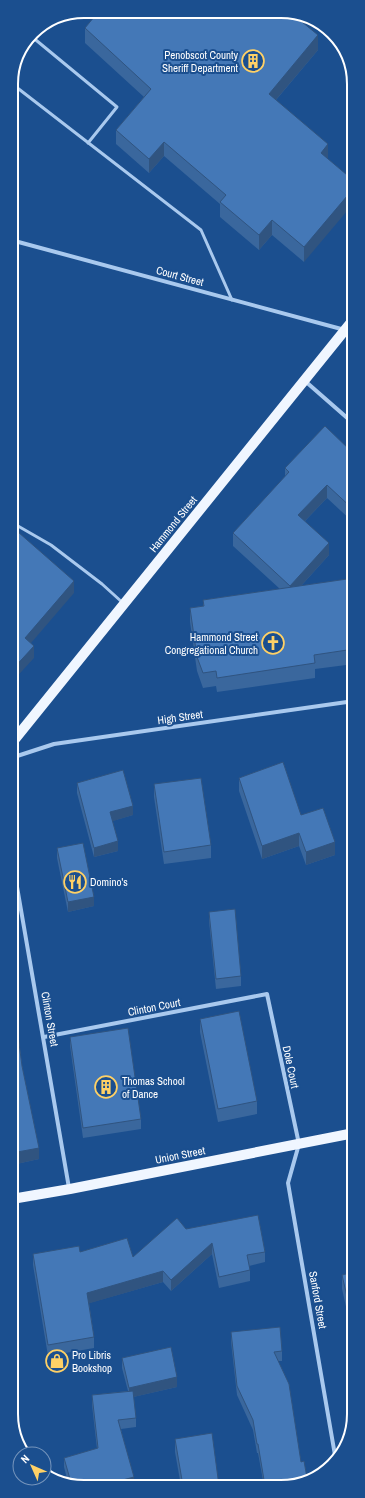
<svg xmlns="http://www.w3.org/2000/svg" width="365" height="1498" viewBox="0 0 365 1498" font-family="'Archivo Narrow',sans-serif">
	<style>
		.lines { fill: none; stroke-linecap: round; stroke-linejoin: round }
		.service { stroke: #a9c9ee; stroke-width: 3 }
		.minor { stroke: #a9c9ee; stroke-width: 4 }
		.primary { stroke: #f0f6ff; stroke-width: 10 }
		.wall { fill: #3a679d }
		.shaded-wall { fill: #305480 }
		.building { fill: #4478b7; stroke: #305480 }
		.labels { text-anchor: middle; stroke-width: 4; stroke-linejoin: round; paint-order: stroke }
		.poi-label { font-size: 11px; fill: #fff; stroke: #1b4f8f; text-anchor: start }
		.street-label { font-size: 11px; fill: #fff; stroke: #1b4f8f }
		.rim { fill: none; stroke: #fff; stroke-width: 2 }
	</style>
	<rect width="100%" height="100%" fill="#1b4f8f"/>
	<g class="lines">
		<g class="service">
			<polyline points="31,36 117,107 88,143"/>
			<polyline points="11,83 201,230 232,300"/>
			<polyline points="11,522 51,545 102,584 123,603"/>
		</g>
		<g class="minor">
			<polyline points="11,240 345,330"/>
			<polyline points="305,381 353,423"/>
			<polyline points="11,758 54,744 354,701"/>
			<polyline points="11,852 69,1188"/>
			<polyline points="44,1037 267,994 299,1144 288,1183 336,1461"/>
			<polyline points="12,1405 16,1433"/>
		</g>
		<g class="primary">
			<polyline points="11,744 353,320"/>
			<polyline points="12,1199 70,1189 354,1133"/>
		</g>
	</g>
	<g class="wall">
		<polygon points="85,28 318,50 276,100 328,159 304,262 272,235 259,250 220,217 220,204 164,156 149,173 116,144 116,130 144,97 85,43"/>
		<polygon points="353,375 353,397 347,391 347,381"/>
		<polygon points="352,457 353,458 354,523 327,498 305,521 329,555 301,586 354,578 354,664 315,669 315,678 217,692 216,686 203,688 197,671 190,622 190,608 203,606 203,600 280,589 233,546 233,533 285,477 285,468"/>
		<polygon points="239,778 301,815 335,855 306,865 299,846 262,859 239,791"/>
		<polygon points="77,783 133,815 112,821 118,851 94,857 77,793"/>
		<polygon points="154,784 211,845 211,858 164,864 154,797"/>
		<polygon points="57,848 94,906 68,912 57,858"/>
		<polygon points="209,912 241,976 241,986 216,989 209,921"/>
		<polygon points="11,978 16,1005 16,1016 22,1066 39,1159 12,1165"/>
		<polygon points="200,1019 257,1101 257,1114 218,1122 200,1032"/>
		<polygon points="70,1037 141,1119 141,1129 83,1138 70,1046"/>
		<polygon points="186,1229 265,1252 265,1262 249,1266 250,1270 250,1281 219,1288 212,1254 171,1291 163,1282 89,1303 94,1337 94,1348 48,1356 33,1265 33,1254 80,1252 133,1257"/>
		<polygon points="354,1272 354,1342 342,1289 342,1275"/>
		<polygon points="231,1332 282,1351 282,1361 278,1361 291,1486 264,1486 258,1453 257,1453 253,1430 237,1395 231,1342"/>
		<polygon points="122,1358 177,1387 133,1397 136,1418 136,1427 121,1429 134,1486 69,1486 64,1467 64,1458 97,1449 92,1405 92,1395 128,1391 122,1368"/>
		<polygon points="175,1439 219,1486 181,1486 175,1452"/>
	</g>
	<g class="shaded-wall">
		<polygon points="318,35 318,50 269,108 269,94"/>
		<polygon points="164,142 164,156 149,173 149,159"/>
		<polygon points="328,144 328,159 321,167 321,153"/>
		<polygon points="353,189 353,204 304,262 304,247"/>
		<polygon points="272,220 272,235 259,250 259,235"/>
		<polygon points="327,485 327,498 298,528 298,515"/>
		<polygon points="329,543 329,555 290,598 290,586"/>
		<polygon points="74,581 74,593 25,650 25,638"/>
		<polygon points="34,646 34,658 11,683 11,671"/>
		<polygon points="133,806 133,815 110,822 110,812"/>
		<polygon points="299,833 299,846 262,859 262,846"/>
		<polygon points="118,841 118,851 94,857 94,848"/>
		<polygon points="335,842 335,855 306,865 306,852"/>
		<polygon points="94,897 94,906 68,912 68,902"/>
		<polygon points="39,1148 39,1159 12,1165 12,1153"/>
		<polygon points="212,1243 212,1254 171,1291 171,1280"/>
		<polygon points="163,1271 163,1282 87,1304 87,1293"/>
		<polygon points="177,1377 177,1387 129,1398 129,1388"/>
		<polygon points="134,1477 134,1486 107,1486 107,1484"/>
	</g>
	<g class="building">
		<polygon points="99,11 291,13 318,35 269,94 328,144 321,153 353,180 353,189 304,247 272,220 259,235 220,202 226,195 164,142 149,159 116,130 151,89 85,28"/>
		<polygon points="353,375 353,388 347,381"/>
		<polygon points="325,426 352,452 350,455 353,458 354,510 327,485 298,515 329,543 290,586 233,533 289,472 285,468"/>
		<polygon points="18,532 74,581 25,638 34,646 11,671 11,540"/>
		<polygon points="354,578 354,649 314,655 315,663 217,678 216,671 203,673 197,657 190,608 204,606 203,600"/>
		<polygon points="283,762 301,815 323,808 335,842 306,852 299,833 262,846 239,778"/>
		<polygon points="123,770 133,806 110,812 118,841 94,848 77,783"/>
		<polygon points="201,778 211,845 164,852 154,784"/>
		<polygon points="83,843 94,897 68,902 57,848"/>
		<polygon points="235,909 241,976 216,979 209,912"/>
		<polygon points="11,978 16,1005 14,1005 22,1066 39,1148 12,1153"/>
		<polygon points="239,1011 257,1101 218,1109 200,1019"/>
		<polygon points="128,1028 141,1119 83,1128 70,1037"/>
		<polygon points="258,1215 265,1252 247,1255 250,1270 219,1277 212,1243 171,1280 163,1271 87,1293 94,1337 48,1345 33,1254 79,1246 80,1252 127,1238 133,1257 177,1218 186,1229"/>
		<polygon points="354,1272 354,1327 342,1275"/>
		<polygon points="280,1327 282,1351 274,1352 289,1384 301,1462 304,1461 307,1478 291,1486 265,1486 258,1444 257,1444 253,1420 237,1386 231,1332"/>
		<polygon points="171,1347 177,1377 129,1388 122,1358"/>
		<polygon points="133,1391 136,1418 118,1420 134,1477 107,1484 108,1486 72,1486 64,1458 98,1448 92,1395"/>
		<polygon points="212,1433 219,1486 183,1486 175,1439"/>
	</g>
	<defs>
		<g id="building-ring" transform="scale(1.15)"><circle r="9.5" fill="#1b4f8f" stroke="#ffd166" stroke-width="1.5"/><path d="M-4-6H4V6H1V3H-1V6H-4ZM-2.5-4.3h1.7v1.8h-1.7ZM.8-4.3h1.7v1.8H.8ZM-2.5-1h1.7V.8h-1.7ZM.8-1h1.7V.8H.8Z" fill="#ffd166"/></g>
		<g id="church-ring" transform="scale(1.15)"><circle r="9.5" fill="#1b4f8f" stroke="#ffd166" stroke-width="1.5"/><path d="M-1.2-6h2.4v3.5h3.3v2.4h-3.3V6h-2.4V-.1h-3.3v-2.4h3.3Z" fill="#ffd166"/></g>
		<g id="restaurant-ring" transform="scale(1.15)"><circle r="9.5" fill="#1b4f8f" stroke="#ffd166" stroke-width="1.5"/><path d="M-5-6h1v4h1v-4h1v4h1v-4h1v5L-1.5 .5V6h-2V.5L-5-1ZM5-6V6H3V1.5H1.5Q1.5-4 5-6Z" fill="#ffd166"/></g>
		<g id="shop-ring" transform="scale(1.15)"><circle r="9.5" fill="#1b4f8f" stroke="#ffd166" stroke-width="1.5"/><path d="M-5-2.5h2.3a2.7 3.5 0 0 1 5.4 0H5L5.5 6h-11ZM-1.5-2.5h3a1.5 2.3 0 0 0-3 0Z" fill="#ffd166"/></g>
	</defs>
	<g fill-rule="evenodd">
		<use href="#building-ring" x="253" y="61"/>
		<use href="#church-ring" x="273" y="643"/>
		<use href="#restaurant-ring" x="75" y="882"/>
		<use href="#building-ring" x="106" y="1087"/>
		<use href="#shop-ring" x="57" y="1361"/>
	</g>
	<g class="labels">
		<g class="poi-label">
			<text x="238" y="59" text-anchor="end">Penobscot County<tspan x="238" dy="13">Sheriff Department</tspan></text>
			<text x="258" y="641" text-anchor="end">Hammond Street<tspan x="258" dy="13">Congregational Church</tspan></text>
			<text x="90" y="886">Domino's</text>
			<text x="122" y="1085">Thomas School<tspan x="122" dy="13">of Dance</tspan></text>
			<text x="72" y="1359">Pro Libris<tspan x="72" dy="13">Bookshop</tspan></text>
		</g>
		<g class="street-label">
			<text transform="translate(180 276) rotate(15)" y="4">Court Street</text>
			<text transform="translate(173 524) rotate(-51)" y="4">Hammond Street</text>
			<text transform="translate(180 717) rotate(-8)" y="4">High Street</text>
			<text transform="translate(154 1007) rotate(-11)" y="4">Clinton Court</text>
			<text transform="translate(50 1019) rotate(80)" y="4">Clinton Street</text>
			<text transform="translate(291 1067) rotate(78)" y="4">Dole Court</text>
			<text transform="translate(180 1155) rotate(-11)" y="4">Union Street</text>
			<text transform="translate(318 1300) rotate(80)" y="4">Sanford Street</text>
		</g>
	</g>
	<path d="M0 0H365V1498H0ZM84 18H281A66 66 0 0 1 347 84V1414A66 66 0 0 1 281 1480H84A66 66 0 0 1 18 1414V84A66 66 0 0 1 84 18Z" fill="#1b4f8f" fill-rule="evenodd"/>
	<path class="rim" d="M84 18H281A66 66 0 0 1 347 84V1414A66 66 0 0 1 281 1480H84A66 66 0 0 1 18 1414V84A66 66 0 0 1 84 18Z"/>
	<g transform="translate(32 1466) rotate(315)"><circle r="19" fill="#1b4f8f" stroke="#7695bc"/>
	<path d="M0-3L7 15L0 10L-7 15Z" fill="#ffd166"/>
	<text y="-6" font-size="11" font-weight="bold" text-anchor="middle" fill="#ffffff">N</text>
	</g>
</svg>
